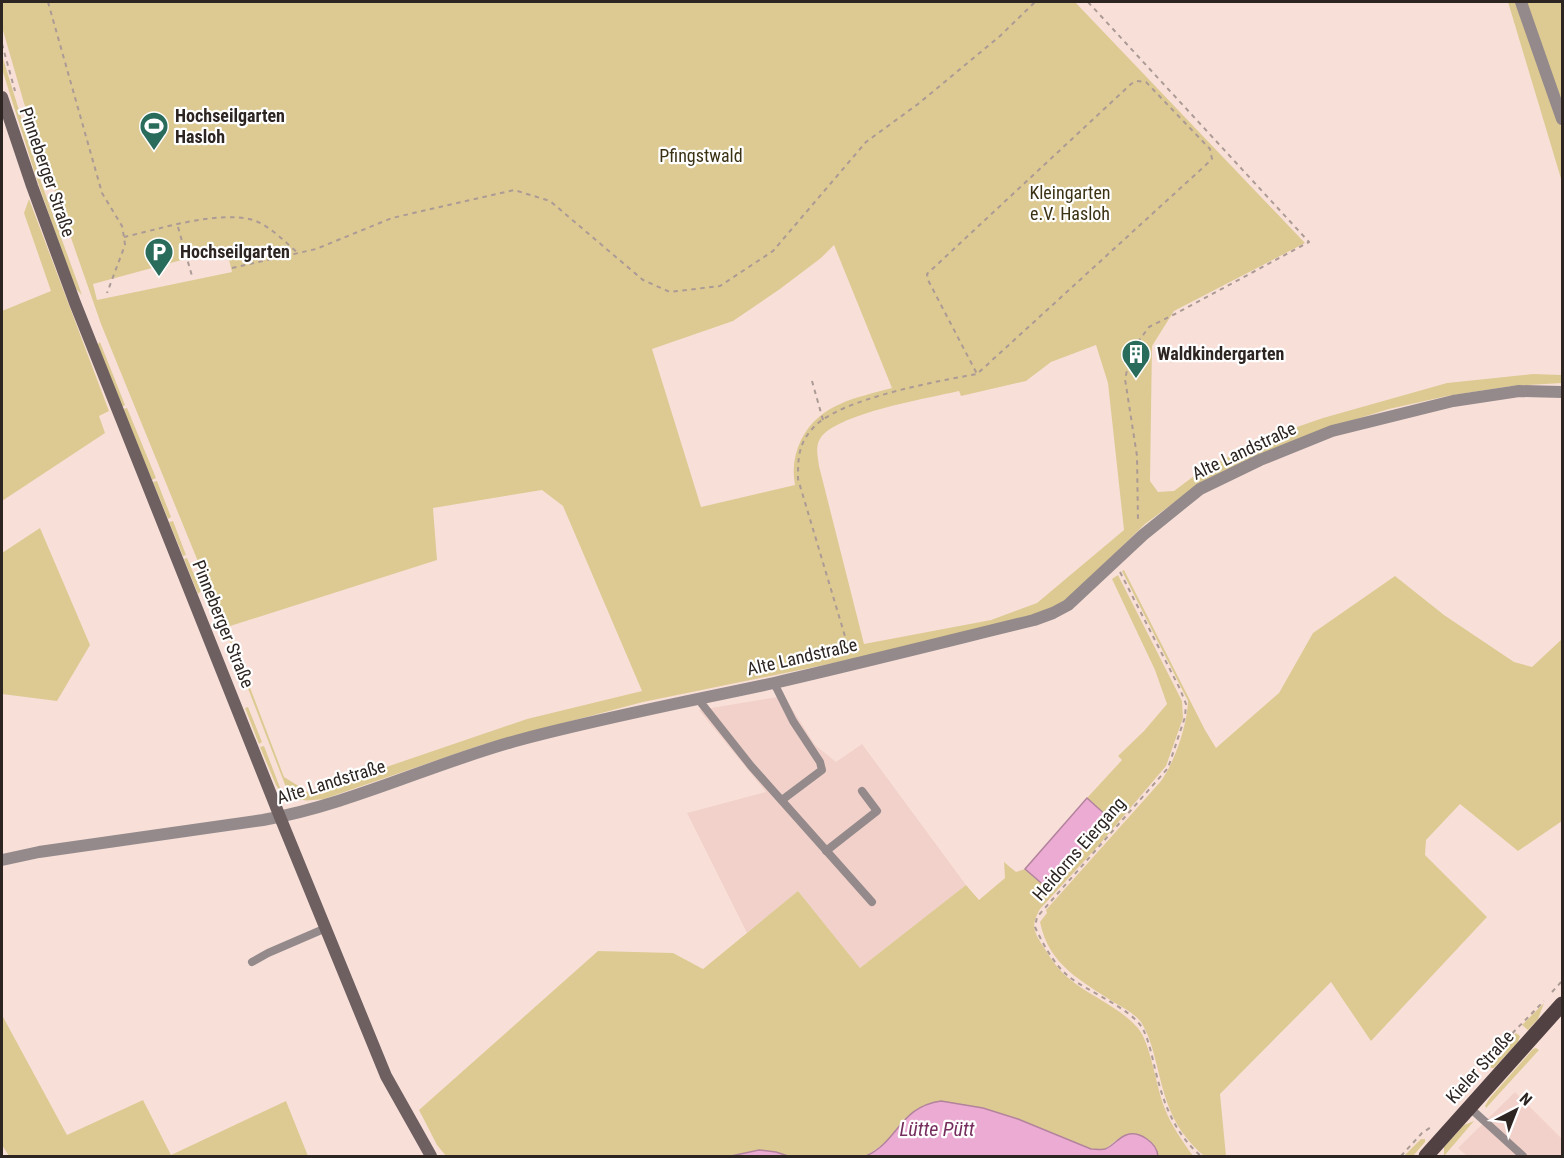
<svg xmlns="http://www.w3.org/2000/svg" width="1564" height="1158" viewBox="0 0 1564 1158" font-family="'Roboto Condensed',sans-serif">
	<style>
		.built { fill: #f1d1c9 }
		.green { fill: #ddca93; fill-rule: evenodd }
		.water { fill: #ecabd2; stroke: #b3839d; stroke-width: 1.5 }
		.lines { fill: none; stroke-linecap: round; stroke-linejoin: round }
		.path { stroke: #ac9a95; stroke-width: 2; stroke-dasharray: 4.5 4.5; stroke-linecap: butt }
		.lane { stroke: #958a8b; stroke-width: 8 }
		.street { stroke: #958a8b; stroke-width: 12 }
		.secondary { stroke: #6e5f61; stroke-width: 12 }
		.primary { stroke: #524143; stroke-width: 15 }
		.labels { text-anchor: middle; stroke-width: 4.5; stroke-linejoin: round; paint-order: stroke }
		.poi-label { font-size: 18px; font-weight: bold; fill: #2d2522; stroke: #fff; text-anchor: start }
		.park-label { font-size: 18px; fill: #3b3113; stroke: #fff }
		.street-label { font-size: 18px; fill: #2d2522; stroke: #fff }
		.water-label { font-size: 20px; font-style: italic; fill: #762d5e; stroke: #fff }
	</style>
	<rect width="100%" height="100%" fill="#f8e0d9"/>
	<g class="built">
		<polygon points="784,696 815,745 836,762 862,744 966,885 860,968 798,891 747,933 687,813 766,792 699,710"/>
		<polygon points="1515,1092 1562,1139 1562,1156 1467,1156 1458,1148"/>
	</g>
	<g class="green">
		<path d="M 2,2 L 1075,2 L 1305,243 L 1174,311 L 1152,346 L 1150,481 L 1158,492 L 1174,491 L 1202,470 L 1268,437 L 1323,418 L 1447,383 L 1533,374 L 1562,375 L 1562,383 L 1511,386 L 1447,396 L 1389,409 L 1331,427 L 1191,490 L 1145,524 L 1068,599 L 1050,611 L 863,657 L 643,702 L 481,745 L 324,799 C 312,800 299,803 289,795 L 219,613 L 101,324 L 24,103 L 2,27 ZM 834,245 L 892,388 C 856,398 820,403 801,440 C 794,455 792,469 795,485 L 701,507 L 652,349 L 733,321 L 780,289 L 821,258 ZM 226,248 L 232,272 L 97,300 L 93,284 ZM 1096,345 L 1108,383 L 1124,530 L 1037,603 L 991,620 L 864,644 L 819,466 C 818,457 815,447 820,439 C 834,414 929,398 959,391 L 961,396 L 1026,381 L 1051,362 ZM 542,490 L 563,506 L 642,691 L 527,719 L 310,793 L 284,777 L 227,627 L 437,560 L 433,508 Z"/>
		<polygon points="1508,2 1517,2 1562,129 1562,182"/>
		<polygon points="1526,2 1562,2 1562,105"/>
		<polygon points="2,55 41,182 82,295 74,287 36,177 2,69"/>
		<polygon points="29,199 109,411 99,416 105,433 2,501 2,311 51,291 24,213"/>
		<polygon points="100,342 125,405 122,407 97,345"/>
		<polygon points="127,408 156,478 152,480 123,409"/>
		<polygon points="157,481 171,517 168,519 153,482"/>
		<polygon points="173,521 186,555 183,556 169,522"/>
		<polygon points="40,528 90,645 57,701 2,694 2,553"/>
		<polygon points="187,558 201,591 198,594 184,559"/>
		<path d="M 1124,570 L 1205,730 L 1216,748 L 1279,693 L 1313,633 L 1395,576 L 1444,615 L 1514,662 L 1532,667 L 1562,639 L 1562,821 L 1518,851 L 1460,804 L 1426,840 L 1425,855 L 1487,917 L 1371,1041 L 1331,982 L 1220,1094 L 1226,1156 L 1204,1156 C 1175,1130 1167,1108 1158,1070 C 1154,1054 1150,1036 1141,1022 C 1135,1014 1124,1008 1115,1003 C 1082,981 1049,966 1040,922 L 1047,913 L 1046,910 L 1161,781 C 1175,761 1187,726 1188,701 L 1122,571 Z"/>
		<path d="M 1118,575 L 1182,701 L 1183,718 L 1166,766 L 1099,845 L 1040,909 C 1031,925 1033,931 1043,946 C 1050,957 1056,967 1066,976 C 1087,995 1117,1005 1137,1027 C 1151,1042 1156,1088 1165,1109 C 1172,1127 1182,1140 1193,1156 L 1158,1156 C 1157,1141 1137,1129 1123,1136 C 1115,1140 1110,1146 1103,1150 L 1091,1149 L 1018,1119 L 983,1108 L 950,1103 L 902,1122 L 886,1142 L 866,1156 L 787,1156 C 766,1148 752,1152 731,1156 L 446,1156 L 437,1145 L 419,1110 L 598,951 L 673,953 L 703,969 L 798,891 L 860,968 L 966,885 L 979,900 L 1005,878 L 1004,862 L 1016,872 L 1025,869 L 1047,888 L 1108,817 L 1087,798 L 1122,760 L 1118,756 L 1144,731 L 1167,704 L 1155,670 L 1112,579 Z"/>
		<polygon points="248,707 262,742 259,744 245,708"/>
		<polygon points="264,746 284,798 276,785 260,747"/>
		<polygon points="1544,1003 1538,1019 1528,1030 1522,1025"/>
		<polygon points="2,1015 67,1135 143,1100 171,1155 286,1101 308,1156 9,1156 2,1145"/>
		<polygon points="1516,1033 1520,1036 1518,1042 1494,1068 1488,1068 1493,1058"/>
		<polygon points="1536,1048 1539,1050 1486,1108 1485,1106 1489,1099 1533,1049"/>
		<polygon points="1474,1121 1444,1156 1444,1147 1464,1125"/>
		<polygon points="1421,1139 1425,1139 1425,1142 1413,1156 1404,1156"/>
	</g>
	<g class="water">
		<polygon points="1087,798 1108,817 1047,888 1025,869"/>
		<path d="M 941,1101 L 983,1108 L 1018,1119 L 1091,1149 C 1096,1149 1101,1150 1105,1149 C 1113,1146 1118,1138 1126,1135 C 1139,1130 1157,1143 1158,1156 L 866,1156 C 899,1141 899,1107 941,1101 Z"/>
		<polygon points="759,1150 776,1152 788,1156 731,1156"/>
	</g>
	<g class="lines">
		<g class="path">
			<polyline points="48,2 102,193 122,226 124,237 125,245 107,293"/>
			<polyline points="1088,2 1309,242 1175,314 1149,327 1132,350 1125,379 1137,456 1138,523"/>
			<polyline points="2,44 15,91"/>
			<polyline points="178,227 192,276"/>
			<path d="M 124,237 C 160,229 217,210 253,220 C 269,225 285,242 298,253"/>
			<polyline points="232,268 316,249 392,218 514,190 550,201 643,280 670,292 720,286 773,251 866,142 918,104 1000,36 1035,2"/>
			<polyline points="812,381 823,420"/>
			<path d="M 1120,572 L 1180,689 L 1186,704 L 1185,717 L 1168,768 L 1037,917 L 1035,927 C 1043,944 1053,963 1068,976 C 1088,992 1131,1008 1143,1029 C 1149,1041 1152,1056 1155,1069 C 1163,1102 1174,1133 1201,1156"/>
			<path d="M 850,653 L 798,479 C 798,459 798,444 813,428 C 838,399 938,381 977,374 L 1209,162 L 1212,159 L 1210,149 L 1146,82 L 1136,81 L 1131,84 L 927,274 L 928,280 L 977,374"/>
			<polyline points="1552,992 1562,981"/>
			<polyline points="1485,1068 1489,1057 1544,1001"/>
			<polyline points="1401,1156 1422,1133 1431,1127"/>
		</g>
		<g class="lane">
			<polyline points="774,683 793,721 820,762 822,770 782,800"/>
			<polyline points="698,699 751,766 872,902"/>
			<polyline points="826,851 877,811 862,791"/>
			<polyline points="252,962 268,953 326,928"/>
			<polyline points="1470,1108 1523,1156"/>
		</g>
		<g class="street">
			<polyline points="1521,2 1562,119"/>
			<path d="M 2,860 L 39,852 L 263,820 C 353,804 435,762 523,739 C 606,717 690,701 774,683 C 861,663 948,641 1034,620 L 1053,613 L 1068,605 L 1143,535 L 1200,489 L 1260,460 L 1332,431 L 1453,401 L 1519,391 L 1562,392"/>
		</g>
		<polyline class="secondary" points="2,97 32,186 75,303 280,817 386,1076 431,1156"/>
		<polyline class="primary" points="1426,1156 1562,1004"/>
	</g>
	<defs>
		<g id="stadium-pin" transform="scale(1.5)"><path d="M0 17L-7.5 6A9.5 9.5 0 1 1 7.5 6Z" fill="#2a6c5c" stroke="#fff"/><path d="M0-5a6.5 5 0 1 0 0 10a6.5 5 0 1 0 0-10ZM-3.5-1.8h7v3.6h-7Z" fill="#fff"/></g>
		<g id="parking-pin" transform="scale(1.5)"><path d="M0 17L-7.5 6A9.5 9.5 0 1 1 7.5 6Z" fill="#2a6c5c" stroke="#fff"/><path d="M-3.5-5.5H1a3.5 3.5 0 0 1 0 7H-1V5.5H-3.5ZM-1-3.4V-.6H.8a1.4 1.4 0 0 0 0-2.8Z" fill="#fff"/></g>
		<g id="building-pin" transform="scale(1.5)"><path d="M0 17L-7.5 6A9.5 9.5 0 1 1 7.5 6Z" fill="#2a6c5c" stroke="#fff"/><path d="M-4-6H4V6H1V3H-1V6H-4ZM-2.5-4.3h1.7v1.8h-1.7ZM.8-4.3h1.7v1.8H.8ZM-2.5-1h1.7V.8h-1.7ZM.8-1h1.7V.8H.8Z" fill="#fff"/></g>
	</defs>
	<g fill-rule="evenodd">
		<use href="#stadium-pin" x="154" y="126"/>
		<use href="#parking-pin" x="159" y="252"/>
		<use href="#building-pin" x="1136" y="354"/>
	</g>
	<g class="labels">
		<g class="poi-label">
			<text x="175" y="122">Hochseilgarten<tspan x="175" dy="21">Hasloh</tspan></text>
			<text x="180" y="258">Hochseilgarten</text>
			<text x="1157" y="360">Waldkindergarten</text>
		</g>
		<g class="park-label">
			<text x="701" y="162">Pfingstwald</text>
			<text x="1070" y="199">Kleingarten<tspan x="1070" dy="21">e.V. Hasloh</tspan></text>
		</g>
		<g class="street-label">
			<text transform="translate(47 172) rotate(71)" y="6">Pinneberger Straße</text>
			<text transform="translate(1244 451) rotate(-25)" y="6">Alte Landstraße</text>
			<text transform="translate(223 624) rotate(68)" y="6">Pinneberger Straße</text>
			<text transform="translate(802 657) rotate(-13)" y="6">Alte Landstraße</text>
			<text transform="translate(331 782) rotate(-17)" y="6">Alte Landstraße</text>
			<text transform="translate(1079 849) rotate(-49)" y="6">Heidorns Eiergang</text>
			<text transform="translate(1480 1067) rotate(-48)" y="6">Kieler Straße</text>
		</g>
		<g class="water-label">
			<text x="937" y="1136">Lütte Pütt</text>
		</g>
	</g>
	<rect width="1564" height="1158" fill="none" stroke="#2d2522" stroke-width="6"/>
	<g transform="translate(1516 1110) rotate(42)" stroke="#ffffff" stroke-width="4.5" paint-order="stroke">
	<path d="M0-4.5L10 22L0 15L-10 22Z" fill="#2d2522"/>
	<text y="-9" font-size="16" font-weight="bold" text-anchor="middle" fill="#2d2522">N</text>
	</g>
</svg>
